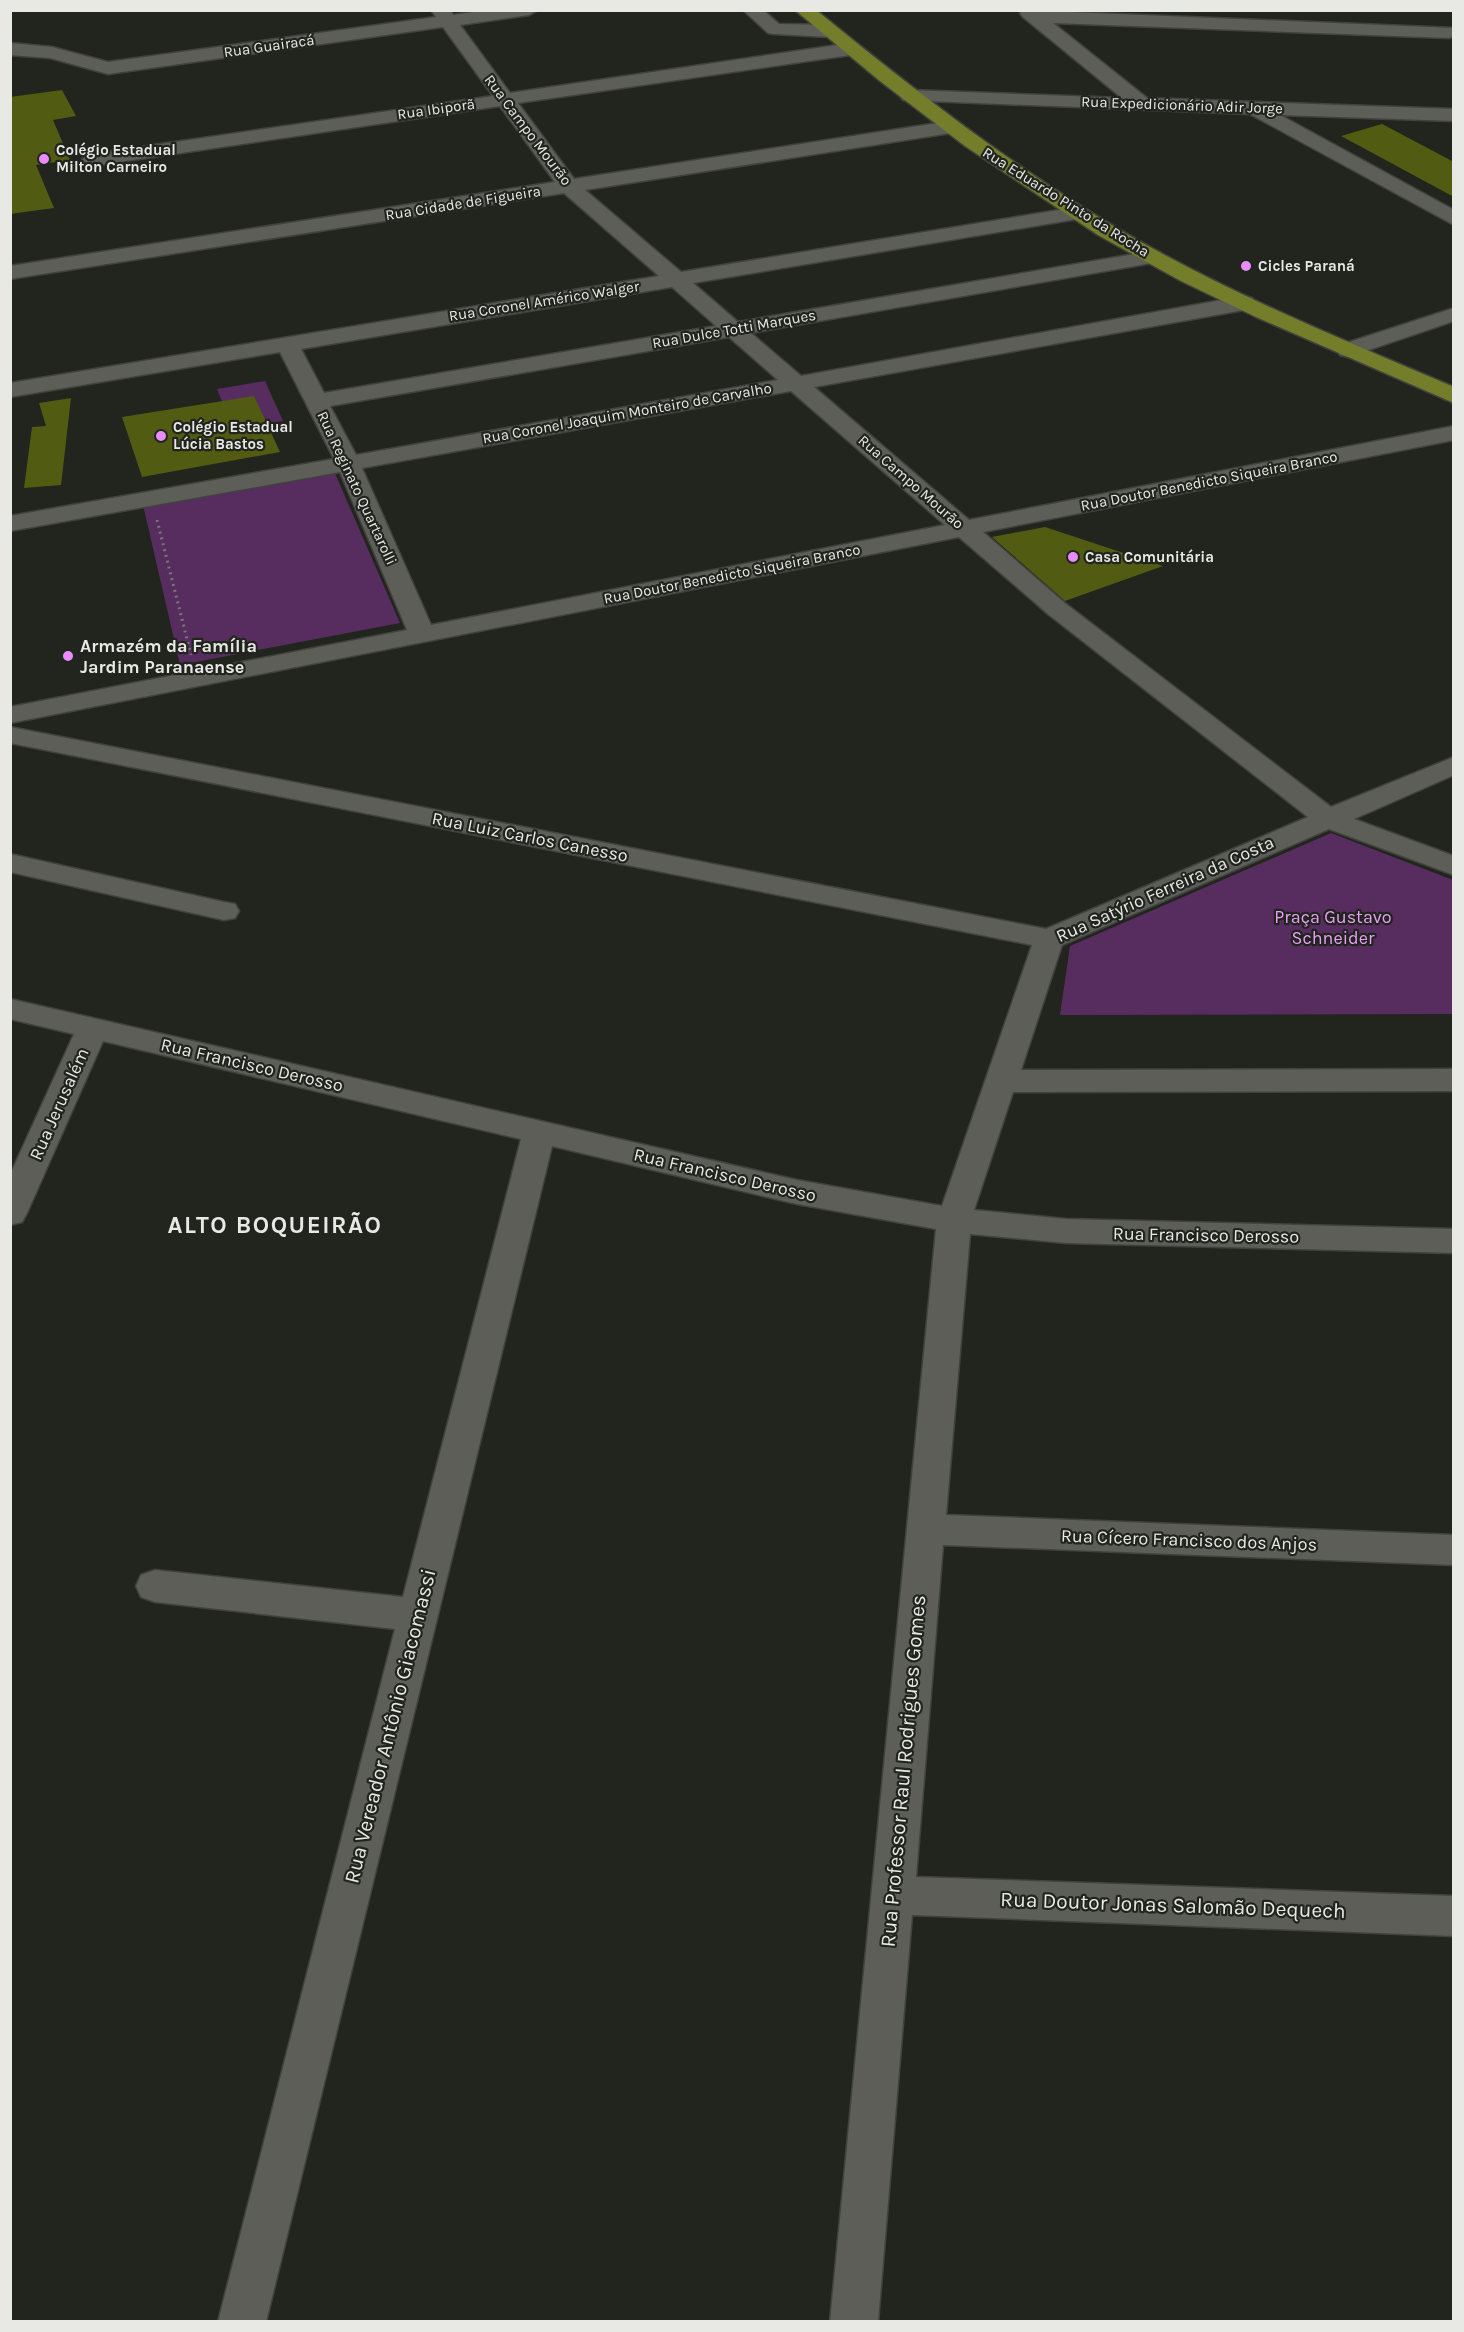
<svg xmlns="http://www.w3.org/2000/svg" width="1464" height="2332" viewBox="0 0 1464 2332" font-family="Karla,sans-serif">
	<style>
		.green { fill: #572d60 }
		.building { fill: #525b12 }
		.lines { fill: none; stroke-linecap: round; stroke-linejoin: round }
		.minor-casing { stroke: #41423d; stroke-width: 3 }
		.major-casing { stroke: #41423d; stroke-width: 3 }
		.path { stroke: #747671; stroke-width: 3; stroke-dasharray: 2 4; stroke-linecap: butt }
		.minor { fill: #5d5e58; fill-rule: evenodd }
		.major { fill: #747d2a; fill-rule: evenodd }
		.poi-dot { fill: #e98dfe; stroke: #22241e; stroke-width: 2 }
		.labels { text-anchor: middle; stroke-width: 4.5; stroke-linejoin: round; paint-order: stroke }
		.far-street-label { font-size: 15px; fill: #e8e9e5; stroke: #22241e }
		.far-poi-label { font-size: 15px; font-weight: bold; fill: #e8e9e5; stroke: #22241e; text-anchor: start }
		.poi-label { font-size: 18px; font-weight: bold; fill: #e8e9e5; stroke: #22241e; text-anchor: start }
		.street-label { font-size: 18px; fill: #e8e9e5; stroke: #22241e }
		.park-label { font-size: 18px; fill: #e99ef9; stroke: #22241e }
		.near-street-label { font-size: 21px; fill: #e8e9e5; stroke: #22241e }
		.district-label { font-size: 24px; font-weight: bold; letter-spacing: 1.5px; fill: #e8e9e5; stroke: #22241e }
	</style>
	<rect width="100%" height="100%" fill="#22241e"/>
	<g class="green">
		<polygon points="265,381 283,421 233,429 217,389"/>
		<polygon points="334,471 400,623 180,665 143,505"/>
		<polygon points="1331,833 1453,880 1453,1014 1060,1015 1070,946"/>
	</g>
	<g class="building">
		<polygon points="62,90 76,116 53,120 70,160 36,165 54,208 10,214 10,97"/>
		<polygon points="1382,124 1454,162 1454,197 1341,136"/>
		<polygon points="254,396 280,452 142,477 122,417"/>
		<polygon points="71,398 61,485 24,488 32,427 46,426 39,403"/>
		<polygon points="1045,527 1163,566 1065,601 992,537"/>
	</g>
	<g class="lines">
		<g class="minor-casing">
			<g id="minor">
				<path d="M 431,10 L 450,10 L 453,15 L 486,10 L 538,10 L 529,15 L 460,25 L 510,93 L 851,43 L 858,45 L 860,49 L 858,53 L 851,55 L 518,103 L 574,179 L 951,121 L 958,123 L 961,127 L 958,131 L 951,133 L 585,190 L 681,272 L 1077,207 L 1084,209 L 1087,213 L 1084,217 L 1077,219 L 693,283 L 738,322 L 1152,251 L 1160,252 L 1163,257 L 1160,262 L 1152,263 L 751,333 L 801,376 L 1244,296 L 1252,298 L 1255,303 L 1252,308 L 1244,310 L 814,387 L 969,520 L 1454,426 L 1454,440 L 983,532 L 1066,604 L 1331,807 L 1454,757 L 1454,775 L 1354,819 L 1454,856 L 1454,875 L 1329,829 L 1062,945 L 1021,1070 L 1454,1069 L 1454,1091 L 1013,1092 L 974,1210 L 1066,1219 L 1454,1229 L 1454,1253 L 1066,1243 L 970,1234 L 946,1515 L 1454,1535 L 1454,1565 L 943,1545 L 916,1877 L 1454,1896 L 1454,1936 L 912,1915 L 878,2322 L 830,2322 L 936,1229 L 797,1204 L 552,1146 L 266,2322 L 218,2322 L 395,1629 L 155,1602 L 141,1597 L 136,1586 L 141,1575 L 155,1570 L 403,1597 L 521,1139 L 103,1041 L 27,1213 L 22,1222 L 10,1225 L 10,1175 L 74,1034 L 10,1019 L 10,999 L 797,1180 L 942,1206 L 1032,945 L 10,743 L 10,727 L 1046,929 L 1308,817 L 1048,614 L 959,537 L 10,723 L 10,707 L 407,630 L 340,472 L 10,531 L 10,516 L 334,459 L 280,352 L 10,397 L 10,383 L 659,276 L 564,193 L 10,279 L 10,266 L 555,182 L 500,106 L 92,166 L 85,164 L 82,160 L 85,156 L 92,154 L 493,96 L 443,27 L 108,74 L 50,58 L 10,55 L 10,43 L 52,47 L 108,62 L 436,17 ZM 672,287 L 716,326 L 324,393 L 301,349 ZM 729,337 L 778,380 L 356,455 L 330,406 ZM 791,391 L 945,525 L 431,625 L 362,468 Z"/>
				<polygon points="743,10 763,10 779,24 829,25 835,27 838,31 835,35 829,37 774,34 768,33"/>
				<polygon points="1022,10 1454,28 1454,36 1449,38 1053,23 1147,98 1454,109 1454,121 1280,115 1454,210 1454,225 1250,114 903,100 900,96 903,92 910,90 1122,98 1023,17 1020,13"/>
				<polygon points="1454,308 1454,321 1348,357 1340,355 1337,350 1340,345"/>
				<polygon points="10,854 224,902 235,904 239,911 235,918 224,920 10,872"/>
			</g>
		</g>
		<g class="major-casing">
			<path id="major" d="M 795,10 L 816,10 C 925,99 1037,186 1161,253 C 1255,304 1355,345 1454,387 L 1454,403 L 1256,317 L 1181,281 L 1098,235 L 965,146 L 880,81 Z"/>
		</g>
		<polyline class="path" points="157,520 191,655"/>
		<use href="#minor" class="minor"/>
		<use href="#major" class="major"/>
	</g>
	<g class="poi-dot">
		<circle cx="44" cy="159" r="6"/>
		<circle cx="1246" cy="266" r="6"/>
		<circle cx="161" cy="436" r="6"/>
		<circle cx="1073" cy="557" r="6"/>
		<circle cx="68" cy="656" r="6"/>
	</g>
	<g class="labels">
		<g class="far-street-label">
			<text transform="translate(269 46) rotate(-8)" y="5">Rua Guairacá</text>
			<text transform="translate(1182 105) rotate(2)" y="5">Rua Expedicionário Adir Jorge</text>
			<text transform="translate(436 109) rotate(-8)" y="5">Rua Ibiporã</text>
			<text transform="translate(528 130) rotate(53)" y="5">Rua Campo Mourão</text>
			<text transform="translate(1066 202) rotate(32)" y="5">Rua Eduardo Pinto da Rocha</text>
			<text transform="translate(463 203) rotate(-9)" y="5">Rua Cidade de Figueira</text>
			<text transform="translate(544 301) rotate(-9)" y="5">Rua Coronel Américo Walger</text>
			<text transform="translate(734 329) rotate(-10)" y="5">Rua Dulce Totti Marques</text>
			<text transform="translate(627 413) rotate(-10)" y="5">Rua Coronel Joaquim Monteiro de Carvalho</text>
			<text transform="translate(1209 481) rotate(-11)" y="5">Rua Doutor Benedicto Siqueira Branco</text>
			<text transform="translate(911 482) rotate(41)" y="5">Rua Campo Mourão</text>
			<text transform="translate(357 488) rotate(65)" y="5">Rua Reginato Quartarolli</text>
			<text transform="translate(732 574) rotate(-11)" y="5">Rua Doutor Benedicto Siqueira Branco</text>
		</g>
		<g class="far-poi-label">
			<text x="56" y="155">Colégio Estadual<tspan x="56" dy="17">Milton Carneiro</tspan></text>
			<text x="1258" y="271">Cicles Paraná</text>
			<text x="173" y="432">Colégio Estadual<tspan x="173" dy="17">Lúcia Bastos</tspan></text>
			<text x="1085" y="562">Casa Comunitária</text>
		</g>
		<g class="poi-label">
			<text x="80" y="652">Armazém da Família<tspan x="80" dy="21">Jardim Paranaense</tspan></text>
		</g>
		<g class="street-label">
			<text transform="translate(530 837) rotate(11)" y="6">Rua Luiz Carlos Canesso</text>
			<text transform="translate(1165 889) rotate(-24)" y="6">Rua Satýrio Ferreira da Costa</text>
			<text transform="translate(252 1065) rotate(13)" y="6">Rua Francisco Derosso</text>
			<text transform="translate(59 1104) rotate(-66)" y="6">Rua Jerusalém</text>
			<text transform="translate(725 1175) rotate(13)" y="6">Rua Francisco Derosso</text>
			<text transform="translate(1206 1235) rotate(1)" y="6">Rua Francisco Derosso</text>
			<text transform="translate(1189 1540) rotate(2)" y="6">Rua Cícero Francisco dos Anjos</text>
		</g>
		<g class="park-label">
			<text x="1333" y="923">Praça Gustavo<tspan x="1333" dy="21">Schneider</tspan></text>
		</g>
		<g class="near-street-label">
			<text transform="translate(390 1726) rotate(-76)" y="7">Rua Vereador Antônio Giacomassi</text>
			<text transform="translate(903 1771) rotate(-85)" y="7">Rua Professor Raul Rodrigues Gomes</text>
			<text transform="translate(1173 1905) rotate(2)" y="7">Rua Doutor Jonas Salomão Dequech</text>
		</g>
		<g class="district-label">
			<text x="275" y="1233">ALTO BOQUEIRÃO</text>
		</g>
	</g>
	<rect width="1464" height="2332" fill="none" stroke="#e8e9e5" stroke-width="24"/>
</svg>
